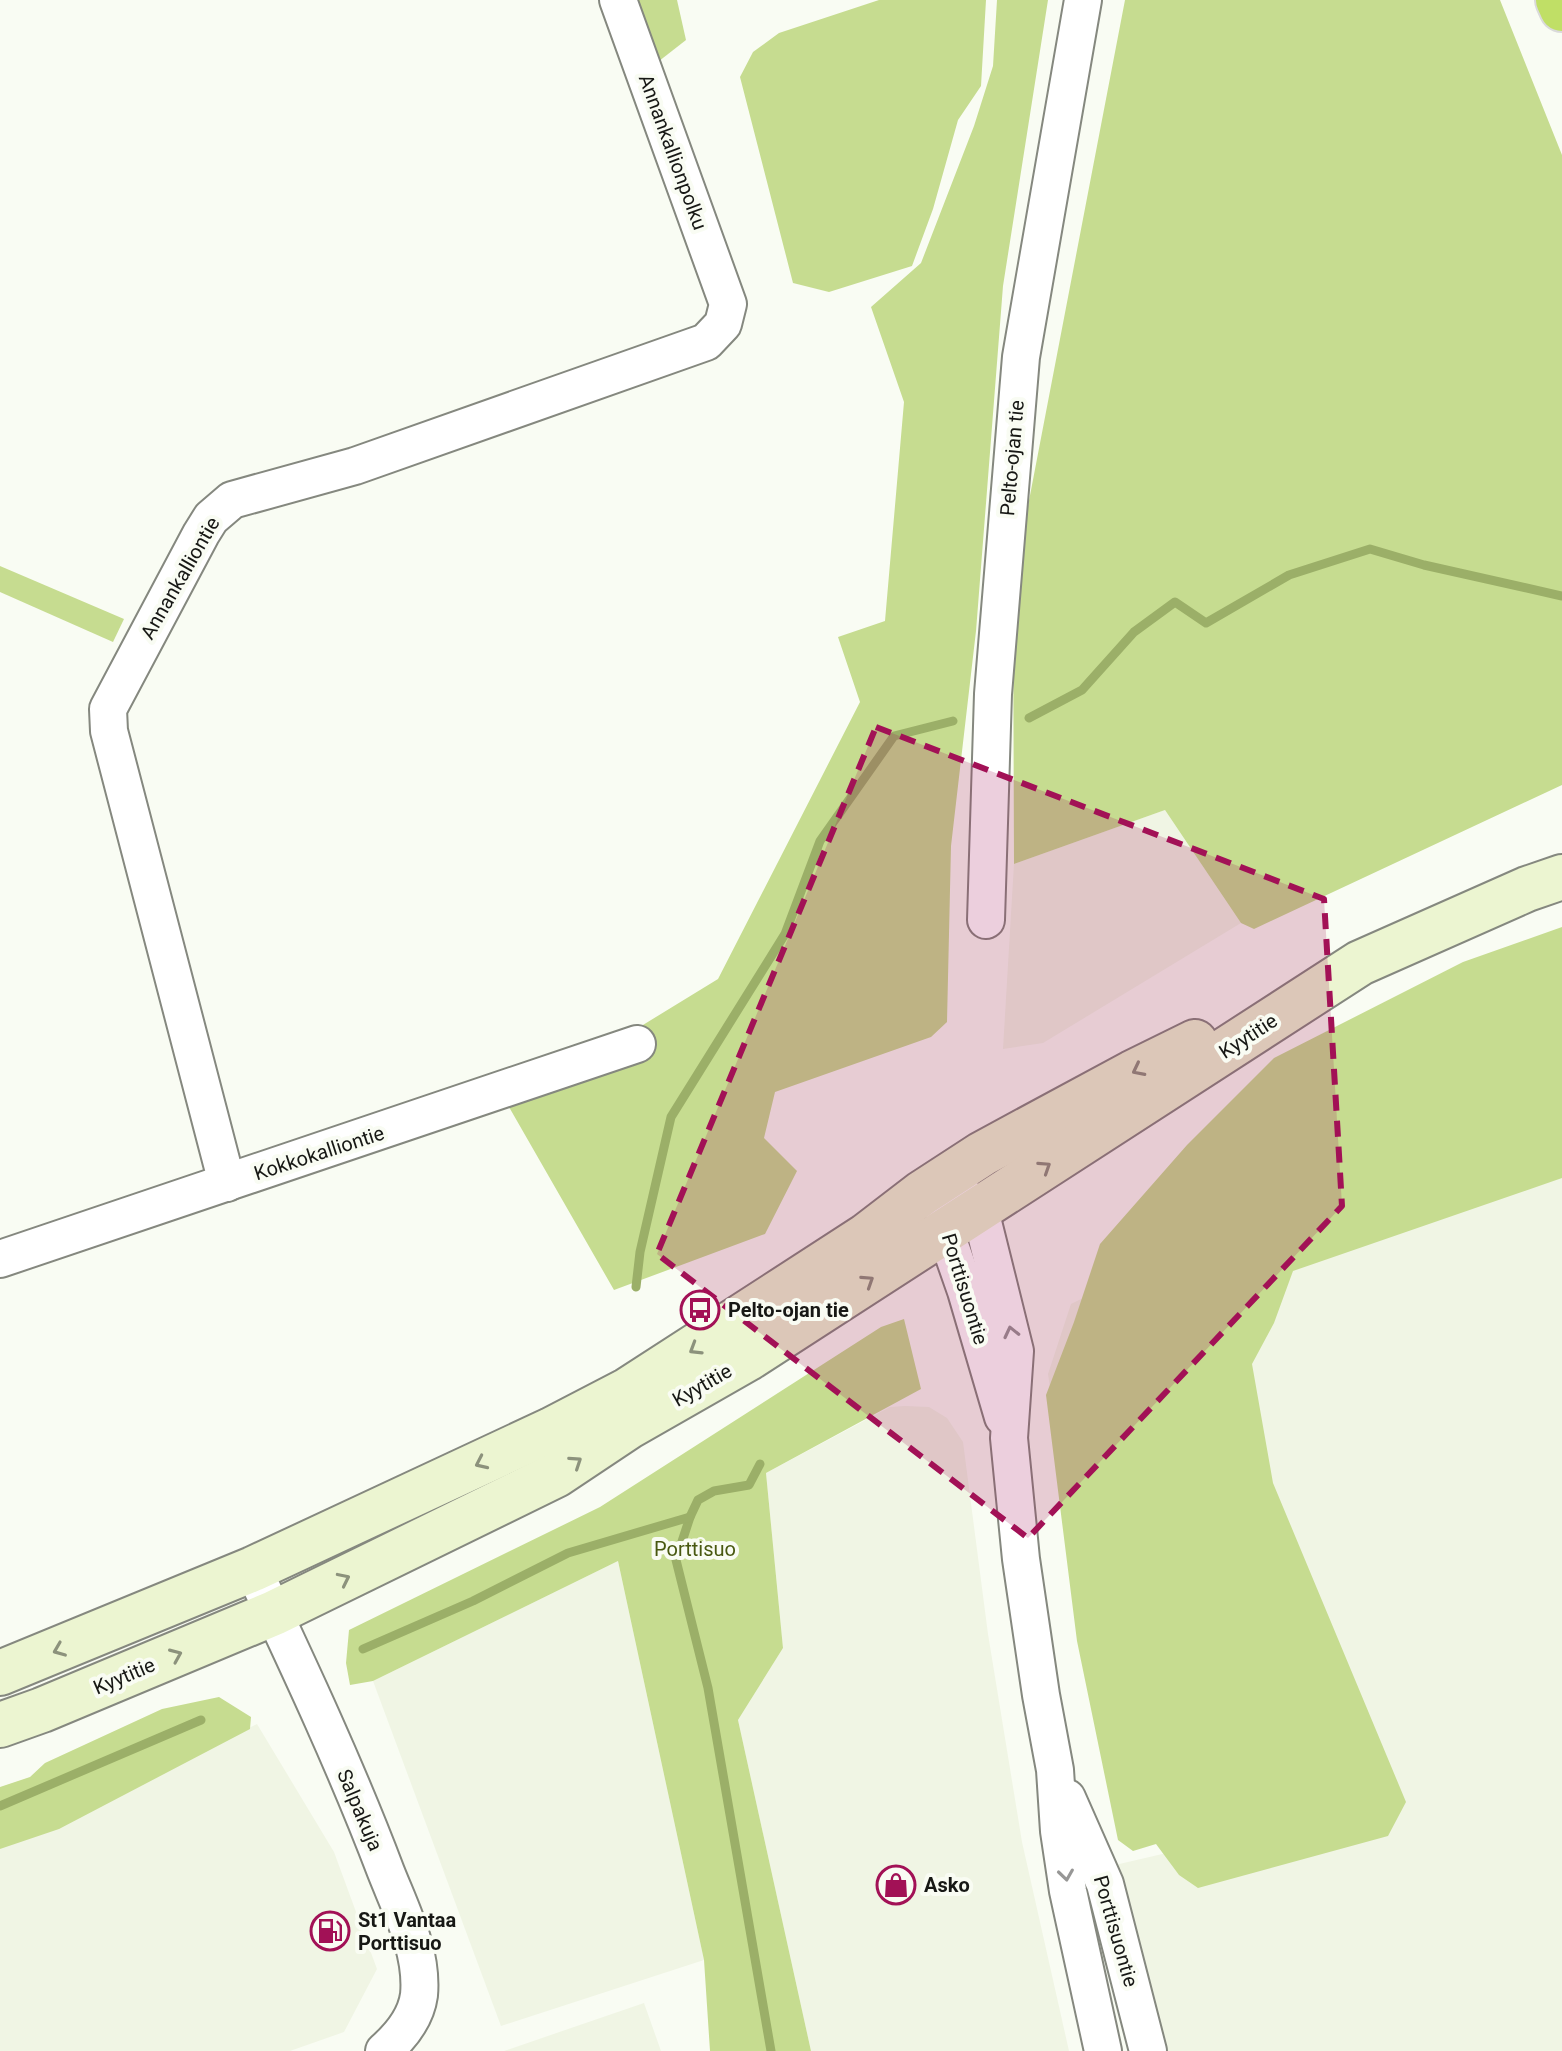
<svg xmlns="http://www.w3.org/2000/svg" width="1562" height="2051" viewBox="0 0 1562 2051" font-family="Roboto,sans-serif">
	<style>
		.built { fill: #f0f5e4 }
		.green { fill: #c6dc90 }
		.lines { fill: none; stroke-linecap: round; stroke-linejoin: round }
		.stream { stroke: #9baf68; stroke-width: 9 }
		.minor-casing { stroke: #85887f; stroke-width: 40 }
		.secondary-casing { stroke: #85887f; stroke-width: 48 }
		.motorway-casing { stroke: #dadada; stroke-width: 48 }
		.minor { stroke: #fff; stroke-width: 36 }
		.secondary { stroke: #ecf5d1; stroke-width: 44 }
		.motorway { stroke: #c0df66; stroke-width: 44 }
		.oneway { stroke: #8c927c }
		.oneway2 { stroke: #979796 }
		.marked { fill: #a21156; fill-opacity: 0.2; stroke: #a21156; stroke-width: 6; stroke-dasharray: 16 10; stroke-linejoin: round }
		.labels { text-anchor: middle; stroke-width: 8; stroke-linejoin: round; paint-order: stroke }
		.street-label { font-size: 20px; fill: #171815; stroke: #f9fcf3 }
		.poi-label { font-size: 20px; font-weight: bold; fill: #171815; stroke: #f9fcf3; text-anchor: start }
		.park-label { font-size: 20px; fill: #485810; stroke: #f9fcf3 }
	</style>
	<rect width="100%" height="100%" fill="#f9fcf3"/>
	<g class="built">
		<polygon points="1165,810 1241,923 1043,1043 1003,1049 1014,864"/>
		<polygon points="1562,1063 1562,2051 1165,2051 1115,1865 1356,1809 1073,1547 1048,1374 1071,1304"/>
		<polygon points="905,1406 929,1407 947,1418 963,1442 988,1634 1022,1842 1069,2051 811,2051 738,1720 783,1648 766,1473 890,1407"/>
		<polygon points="618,1561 704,1960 501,2026 373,1681"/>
		<polygon points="257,1724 334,1852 377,1969 344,2032 290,2051 0,2051 0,1845 41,1831"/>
		<polygon points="644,2003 661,2051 504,2051"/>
	</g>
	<g class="green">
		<polygon points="631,0 677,0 686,40 654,65"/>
		<polygon points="879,0 986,0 981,86 958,120 933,209 912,266 829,292 793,283 740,77 753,52 779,33"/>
		<polygon points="997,0 1048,0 1003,286 976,631 951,846 947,1022 931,1037 775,1092 764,1138 797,1171 765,1234 614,1290 509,1107 718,979 860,702 838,637 885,621 904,402 871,307 921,263 974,126 993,66"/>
		<polygon points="1125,0 1500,0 1562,155 1562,785 1254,929 1241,923 1165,810 1014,864 1013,584"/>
		<polygon points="0,566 124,619 113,642 0,592"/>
		<polygon points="1562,927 1562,1178 1293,1271 1274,1323 1252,1364 1273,1483 1406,1802 1388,1836 1198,1888 1179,1875 1156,1844 1133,1851 1118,1840 1077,1641 1046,1395 1074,1322 1100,1244 1187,1145 1274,1058 1463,962"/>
		<polygon points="904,1319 921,1389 766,1473 783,1648 738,1720 811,2051 710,2051 704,1960 618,1561 373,1681 350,1685 346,1663 349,1630 600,1507 881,1327"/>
		<polygon points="219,1697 251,1717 250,1729 59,1829 0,1849 0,1787 30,1777 45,1763 162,1709"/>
	</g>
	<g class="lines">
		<g class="stream">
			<polyline points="1029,718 1082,690 1134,632 1175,602 1206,623 1289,575 1370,549 1424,565 1562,596"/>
			<polyline points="636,1287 640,1252 671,1117 785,934 820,841 894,736 953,721"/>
			<polyline points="760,1464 749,1485 714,1491 698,1500 690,1517 676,1560 708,1688 771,2051"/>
			<polyline points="363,1649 473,1601 568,1553 690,1517"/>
			<polyline points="0,1806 201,1720"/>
		</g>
		<g class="minor-casing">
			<g id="minor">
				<polyline points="986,920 993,694 1021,357 1083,0"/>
				<polyline points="227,1183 109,731 108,709 201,534 211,518 232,500 355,466 706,342 723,324 728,304 618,0"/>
				<polyline points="961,1193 980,1210 1015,1351 1009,1438 1021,1559 1041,1695 1055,1770 1059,1831 1068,1891 1103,2051"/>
				<polyline points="945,1205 945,1231 966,1291 1003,1417"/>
				<polyline points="0,1259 637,1044"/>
				<path d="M 253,1569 C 300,1669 347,1769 386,1872 C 401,1910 423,1952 419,1995 C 416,2017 400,2037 384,2051"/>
				<polyline points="1067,1798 1105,1884 1148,2051"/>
			</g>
		</g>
		<g class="secondary-casing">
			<g id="secondary">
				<polyline points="0,1673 253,1569 551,1430 628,1390 866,1236 922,1193 982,1154 1132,1073 1195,1042"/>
				<polyline points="0,1725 42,1710 274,1613 556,1475 628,1427 747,1359 1360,963 1527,889 1562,877"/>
			</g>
		</g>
		<g class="motorway-casing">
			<polyline id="motorway" points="1558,0 1562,9"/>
		</g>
		<use href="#minor" class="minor"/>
		<use href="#secondary" class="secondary"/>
		<use href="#motorway" class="motorway"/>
	</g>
	<defs><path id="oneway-chevron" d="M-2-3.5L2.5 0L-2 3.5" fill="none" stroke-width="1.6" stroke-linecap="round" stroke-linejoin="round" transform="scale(2)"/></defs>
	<g class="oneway">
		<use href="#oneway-chevron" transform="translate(1138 1070) rotate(153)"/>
		<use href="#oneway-chevron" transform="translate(1045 1167) rotate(-33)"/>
		<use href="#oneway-chevron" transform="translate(868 1281) rotate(-33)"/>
		<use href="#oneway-chevron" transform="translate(695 1349) rotate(148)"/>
		<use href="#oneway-chevron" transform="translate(576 1462) rotate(-34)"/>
		<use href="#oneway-chevron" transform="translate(481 1463) rotate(155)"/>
		<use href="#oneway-chevron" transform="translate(344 1579) rotate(-26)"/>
		<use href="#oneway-chevron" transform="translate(59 1650) rotate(158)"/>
		<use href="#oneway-chevron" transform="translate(176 1655) rotate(-23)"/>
	</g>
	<g class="oneway2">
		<use href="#oneway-chevron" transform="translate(1011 1332) rotate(-103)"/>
		<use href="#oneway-chevron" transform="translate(1066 1875) rotate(82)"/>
	</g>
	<path class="marked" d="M 876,727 L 1324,899 L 1342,1206 L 1028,1538 L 657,1254 Z"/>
	<defs>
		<g id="bus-ring" transform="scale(2)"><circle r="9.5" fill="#f9fcf3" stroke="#a21156" stroke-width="1.5"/><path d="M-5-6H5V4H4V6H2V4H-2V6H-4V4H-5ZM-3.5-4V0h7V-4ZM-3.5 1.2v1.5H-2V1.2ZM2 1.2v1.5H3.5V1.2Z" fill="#a21156"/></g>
		<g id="shop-ring" transform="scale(2)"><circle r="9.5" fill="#f9fcf3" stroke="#a21156" stroke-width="1.5"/><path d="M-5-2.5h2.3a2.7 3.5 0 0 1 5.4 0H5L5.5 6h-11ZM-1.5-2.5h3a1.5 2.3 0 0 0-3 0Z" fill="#a21156"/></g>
		<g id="fuel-ring" transform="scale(2)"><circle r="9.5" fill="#f9fcf3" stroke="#a21156" stroke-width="1.5"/><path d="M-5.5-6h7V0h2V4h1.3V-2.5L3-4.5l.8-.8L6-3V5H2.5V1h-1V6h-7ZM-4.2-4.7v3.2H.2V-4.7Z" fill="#a21156"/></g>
	</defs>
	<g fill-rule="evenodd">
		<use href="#bus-ring" x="700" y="1310"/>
		<use href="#shop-ring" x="896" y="1885"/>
		<use href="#fuel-ring" x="330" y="1931"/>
	</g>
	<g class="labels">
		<g class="street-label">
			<text transform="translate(673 152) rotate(70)" y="7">Annankallionpolku</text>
			<text transform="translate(1012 458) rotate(-85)" y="7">Pelto-ojan tie</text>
			<text transform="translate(180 578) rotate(-60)" y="7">Annankalliontie</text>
			<text transform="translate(1248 1036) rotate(-33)" y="7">Kyytitie</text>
			<text transform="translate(319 1153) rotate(-18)" y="7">Kokkokalliontie</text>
			<text transform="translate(965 1289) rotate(73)" y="7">Porttisuontie</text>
			<text transform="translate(702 1385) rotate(-30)" y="7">Kyytitie</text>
			<text transform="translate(124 1676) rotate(-23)" y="7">Kyytitie</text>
			<text transform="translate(360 1810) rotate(67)" y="7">Salpakuja</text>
			<text transform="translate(1116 1931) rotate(74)" y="7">Porttisuontie</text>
		</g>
		<g class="poi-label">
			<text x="728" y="1317">Pelto-ojan tie</text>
			<text x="924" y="1892">Asko</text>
			<text x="358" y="1927">St1 Vantaa<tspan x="358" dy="23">Porttisuo</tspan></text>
		</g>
		<g class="park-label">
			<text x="695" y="1556">Porttisuo</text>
		</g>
	</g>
</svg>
